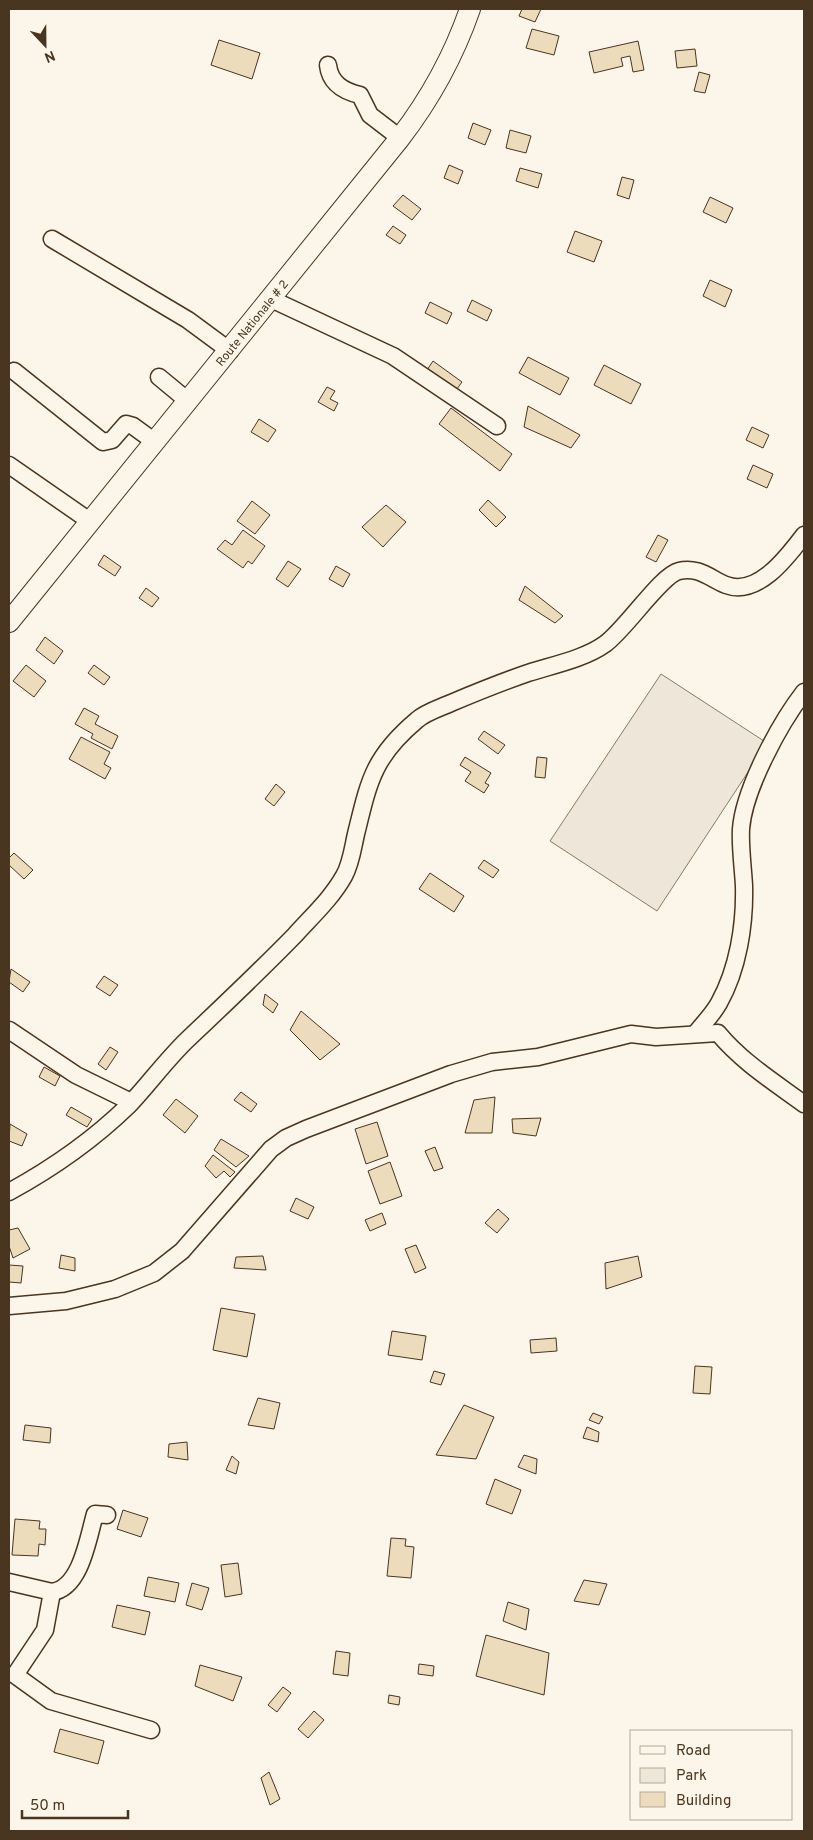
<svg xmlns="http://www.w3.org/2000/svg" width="813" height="1840" viewBox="0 0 813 1840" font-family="Overpass,sans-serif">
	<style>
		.green { fill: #ede6d9; stroke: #887966 }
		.building { fill: #ecdcbc; stroke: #4a3520 }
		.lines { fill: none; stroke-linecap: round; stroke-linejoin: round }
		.minor-casing { stroke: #4a3520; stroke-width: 19 }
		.major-casing { stroke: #4a3520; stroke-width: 22 }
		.minor { stroke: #fbf6e9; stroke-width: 16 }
		.major { stroke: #fbf6e9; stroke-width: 20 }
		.labels { text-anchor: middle; stroke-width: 4; stroke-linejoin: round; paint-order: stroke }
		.street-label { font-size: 12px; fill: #4a3520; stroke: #fbf6e9 }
	</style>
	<rect width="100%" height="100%" fill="#fbf6e9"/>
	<polygon class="green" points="661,674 767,743 657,911 550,841"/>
	<g class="building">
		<polygon points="522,9 541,9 535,22 519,16"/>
		<polygon points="532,29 559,36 554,55 526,48"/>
		<polygon points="219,40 260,53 252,79 211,65"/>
		<polygon points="638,41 644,70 633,72 630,56 621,58 623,66 594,73 589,52"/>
		<polygon points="695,49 697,66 677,68 675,51"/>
		<polygon points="699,72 710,75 705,93 694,91"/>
		<polygon points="473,123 491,130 485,145 468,138"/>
		<polygon points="510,130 531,136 526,153 506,148"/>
		<polygon points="449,165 463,171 458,184 444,178"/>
		<polygon points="520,168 542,174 538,188 516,181"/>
		<polygon points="622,177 634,180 629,199 617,195"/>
		<polygon points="403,195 421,209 412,220 393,206"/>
		<polygon points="710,197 733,208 726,223 703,212"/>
		<polygon points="393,226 406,235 400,244 386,235"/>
		<polygon points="575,231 602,241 594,262 567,252"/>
		<polygon points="710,280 732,290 725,307 703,296"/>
		<polygon points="472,300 492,310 487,321 467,311"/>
		<polygon points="430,302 452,313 447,324 425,313"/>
		<polygon points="528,357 569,378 560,395 519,373"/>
		<polygon points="433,361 462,382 454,393 425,373"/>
		<polygon points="604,365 641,384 631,404 594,385"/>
		<polygon points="327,387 335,391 330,399 338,403 334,411 318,402"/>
		<polygon points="528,406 580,435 571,448 524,427"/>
		<polygon points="451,408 512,454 500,471 439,424"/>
		<polygon points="259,419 276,430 268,442 251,432"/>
		<polygon points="752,427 769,435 763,448 746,440"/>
		<polygon points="753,465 773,474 767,488 747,479"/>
		<polygon points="488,500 506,517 496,527 479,510"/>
		<polygon points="252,501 270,515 255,534 237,521"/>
		<polygon points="386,505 406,522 383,547 362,527"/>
		<polygon points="243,530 265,546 252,564 248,561 243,568 217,549 225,540 232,545"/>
		<polygon points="658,535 668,540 656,562 646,557"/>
		<polygon points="104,555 121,567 115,576 98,565"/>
		<polygon points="288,561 301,569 288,587 276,579"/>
		<polygon points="336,566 350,574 343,587 329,579"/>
		<polygon points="525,586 563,616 555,623 519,600"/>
		<polygon points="146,588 159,598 152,607 139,598"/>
		<polygon points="45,637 63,651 54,664 36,650"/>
		<polygon points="26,665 46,681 34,697 13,681"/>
		<polygon points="94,665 110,677 104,685 88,673"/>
		<polygon points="84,708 99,716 95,724 118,736 112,749 91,738 93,734 75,724"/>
		<polygon points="484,731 505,745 498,754 478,739"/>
		<polygon points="81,737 110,752 104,764 111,768 105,779 69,759"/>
		<polygon points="465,757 491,773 485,783 489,785 484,793 465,781 471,772 460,765"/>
		<polygon points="537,757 547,758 545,778 535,777"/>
		<polygon points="276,784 285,792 274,806 265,799"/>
		<polygon points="14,853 33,870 24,879 9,865 9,858"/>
		<polygon points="484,860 499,870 493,878 478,868"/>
		<polygon points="430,873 464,896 454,912 419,889"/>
		<polygon points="11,969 30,982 23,992 9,982"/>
		<polygon points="104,976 118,985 110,996 96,987"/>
		<polygon points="265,994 278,1004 273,1013 263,1005"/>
		<polygon points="301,1011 340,1044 320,1060 290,1030"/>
		<polygon points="110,1047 118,1052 106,1070 98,1064"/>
		<polygon points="44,1067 60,1076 55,1086 39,1077"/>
		<polygon points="241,1092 257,1104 251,1112 234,1100"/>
		<polygon points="495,1097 492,1133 465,1133 474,1100"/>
		<polygon points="176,1099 198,1116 185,1133 163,1115"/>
		<polygon points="71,1107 92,1119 87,1127 66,1115"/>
		<polygon points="541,1118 536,1136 513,1133 512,1119"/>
		<polygon points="377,1122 388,1156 366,1164 355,1129"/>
		<polygon points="10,1124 27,1134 22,1146 9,1141"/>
		<polygon points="221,1139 249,1156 236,1167 214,1150"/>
		<polygon points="435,1147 443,1168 434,1171 425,1151"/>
		<polygon points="213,1155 235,1172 230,1177 224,1171 216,1178 205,1166"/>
		<polygon points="390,1162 402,1196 380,1204 368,1171"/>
		<polygon points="296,1198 314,1207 308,1219 290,1211"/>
		<polygon points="498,1209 509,1219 497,1233 485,1223"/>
		<polygon points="382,1213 386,1224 370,1231 365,1220"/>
		<polygon points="18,1228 30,1249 13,1258 9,1246 9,1230"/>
		<polygon points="416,1245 426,1268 415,1273 405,1249"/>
		<polygon points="61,1255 75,1258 75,1271 59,1268"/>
		<polygon points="263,1256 266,1270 234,1268 236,1257"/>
		<polygon points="638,1256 642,1277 606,1289 605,1263"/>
		<polygon points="9,1265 23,1266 21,1283 9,1282"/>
		<polygon points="221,1308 255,1314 247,1357 213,1350"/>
		<polygon points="392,1331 426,1336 422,1360 388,1355"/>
		<polygon points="556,1338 557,1351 531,1353 530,1340"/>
		<polygon points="695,1366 712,1367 710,1394 693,1393"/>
		<polygon points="434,1371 445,1374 441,1385 430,1382"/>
		<polygon points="258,1398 280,1403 274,1429 248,1425"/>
		<polygon points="464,1405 494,1417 476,1459 436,1455"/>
		<polygon points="593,1413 603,1417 599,1424 589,1420"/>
		<polygon points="25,1425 51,1428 50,1443 23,1440"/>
		<polygon points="587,1427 599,1432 598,1442 583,1438"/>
		<polygon points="187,1442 188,1460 168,1457 169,1444"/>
		<polygon points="524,1455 537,1459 536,1474 518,1467"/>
		<polygon points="232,1456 239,1462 236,1474 226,1470"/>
		<polygon points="495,1479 521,1490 512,1514 486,1504"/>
		<polygon points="123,1510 148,1518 141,1537 117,1529"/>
		<polygon points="15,1519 40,1521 39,1529 46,1529 45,1545 39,1544 38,1556 12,1555"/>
		<polygon points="391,1538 406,1539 405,1546 414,1547 411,1578 387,1576"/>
		<polygon points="238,1563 242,1594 225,1597 221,1565"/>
		<polygon points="148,1577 179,1583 175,1602 144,1596"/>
		<polygon points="584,1580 607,1584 599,1605 574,1601"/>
		<polygon points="192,1583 209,1588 202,1610 186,1605"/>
		<polygon points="508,1602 529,1609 526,1630 503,1621"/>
		<polygon points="117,1605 150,1612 145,1635 112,1627"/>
		<polygon points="486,1635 549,1653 544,1695 476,1676"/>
		<polygon points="336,1651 350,1653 348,1676 333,1674"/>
		<polygon points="419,1664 434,1666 433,1676 418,1674"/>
		<polygon points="200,1665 242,1677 233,1701 195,1686"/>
		<polygon points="283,1687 291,1693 277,1712 268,1705"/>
		<polygon points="389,1695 400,1697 399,1705 388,1703"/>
		<polygon points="314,1711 324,1720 308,1738 298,1729"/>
		<polygon points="60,1729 104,1741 98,1764 54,1752"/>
		<polygon points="269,1772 280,1799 270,1805 261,1778"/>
	</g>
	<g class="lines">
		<g class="minor-casing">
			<g id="minor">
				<path d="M 328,65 C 330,83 343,91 360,95 L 370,115 L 400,138"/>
				<polyline points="52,239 188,320 230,351"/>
				<polyline points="271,299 393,356 497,426"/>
				<polyline points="14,371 103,442 112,440 126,424 133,426 155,442"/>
				<polyline points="159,377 188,401"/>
				<polyline points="9,465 91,522"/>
				<polyline points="9,1030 76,1075 131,1102"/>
				<path d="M 696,1033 C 703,1024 713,1014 719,1003 C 738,969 745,925 744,886 C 743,867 740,847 741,829 C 744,789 780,723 804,692"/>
				<path d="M 9,1192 C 53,1168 93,1140 129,1105 C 149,1084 166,1060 188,1039 C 224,1005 260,971 295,935 C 312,916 331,899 344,876 C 351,864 353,847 356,834 C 369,781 373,757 417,720 C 426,712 440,708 451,703 C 477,692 502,682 528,673 C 553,665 584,659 605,644 C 626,629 661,575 679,571 C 698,566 711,579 726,585 C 758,597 788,556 804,535"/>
				<path d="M 9,1306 L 66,1301 L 115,1289 L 154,1273 L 182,1251 L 271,1149 L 286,1138 L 306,1129 L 451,1074 L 492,1062 L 538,1057 L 631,1034 L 656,1037 L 718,1033 C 742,1062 774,1082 804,1104"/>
				<polyline points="9,1582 52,1592 45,1630 15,1675 51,1701 151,1730"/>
				<path d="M 52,1592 C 81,1588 88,1538 95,1514 L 107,1515"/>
			</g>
		</g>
		<g class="major-casing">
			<path id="major" d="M 9,622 L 400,138 C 430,99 454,55 470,9"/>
		</g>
		<use href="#minor" class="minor"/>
		<use href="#major" class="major"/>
	</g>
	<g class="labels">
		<g class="street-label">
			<text transform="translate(252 323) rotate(-51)" y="4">Route Nationale # 2</text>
		</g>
	</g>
	<rect width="813" height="1840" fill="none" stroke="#4a3520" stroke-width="20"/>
	<rect x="630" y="1730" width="162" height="90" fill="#fbf6e9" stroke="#b4a999"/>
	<rect x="640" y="1746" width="25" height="8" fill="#fbf6e9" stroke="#b4a999"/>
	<text x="676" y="1755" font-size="15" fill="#4a3520">Road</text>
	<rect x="640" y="1768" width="25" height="15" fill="#ede6d9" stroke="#b4a999"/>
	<text x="676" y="1780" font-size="15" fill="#4a3520">Park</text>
	<rect x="640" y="1792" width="25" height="15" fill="#ecdcbc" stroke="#b4a999"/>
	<text x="676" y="1805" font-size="15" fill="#4a3520">Building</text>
	<g transform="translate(45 45) rotate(158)" stroke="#fbf6e9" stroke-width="4" paint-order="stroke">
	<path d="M0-4L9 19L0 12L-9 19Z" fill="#4a3520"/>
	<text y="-8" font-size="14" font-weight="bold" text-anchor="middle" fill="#4a3520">N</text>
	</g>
	<path d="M22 1810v8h106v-8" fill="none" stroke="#4a3520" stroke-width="2.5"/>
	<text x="30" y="1810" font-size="15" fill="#4a3520" stroke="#fbf6e9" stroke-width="4" paint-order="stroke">50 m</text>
</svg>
